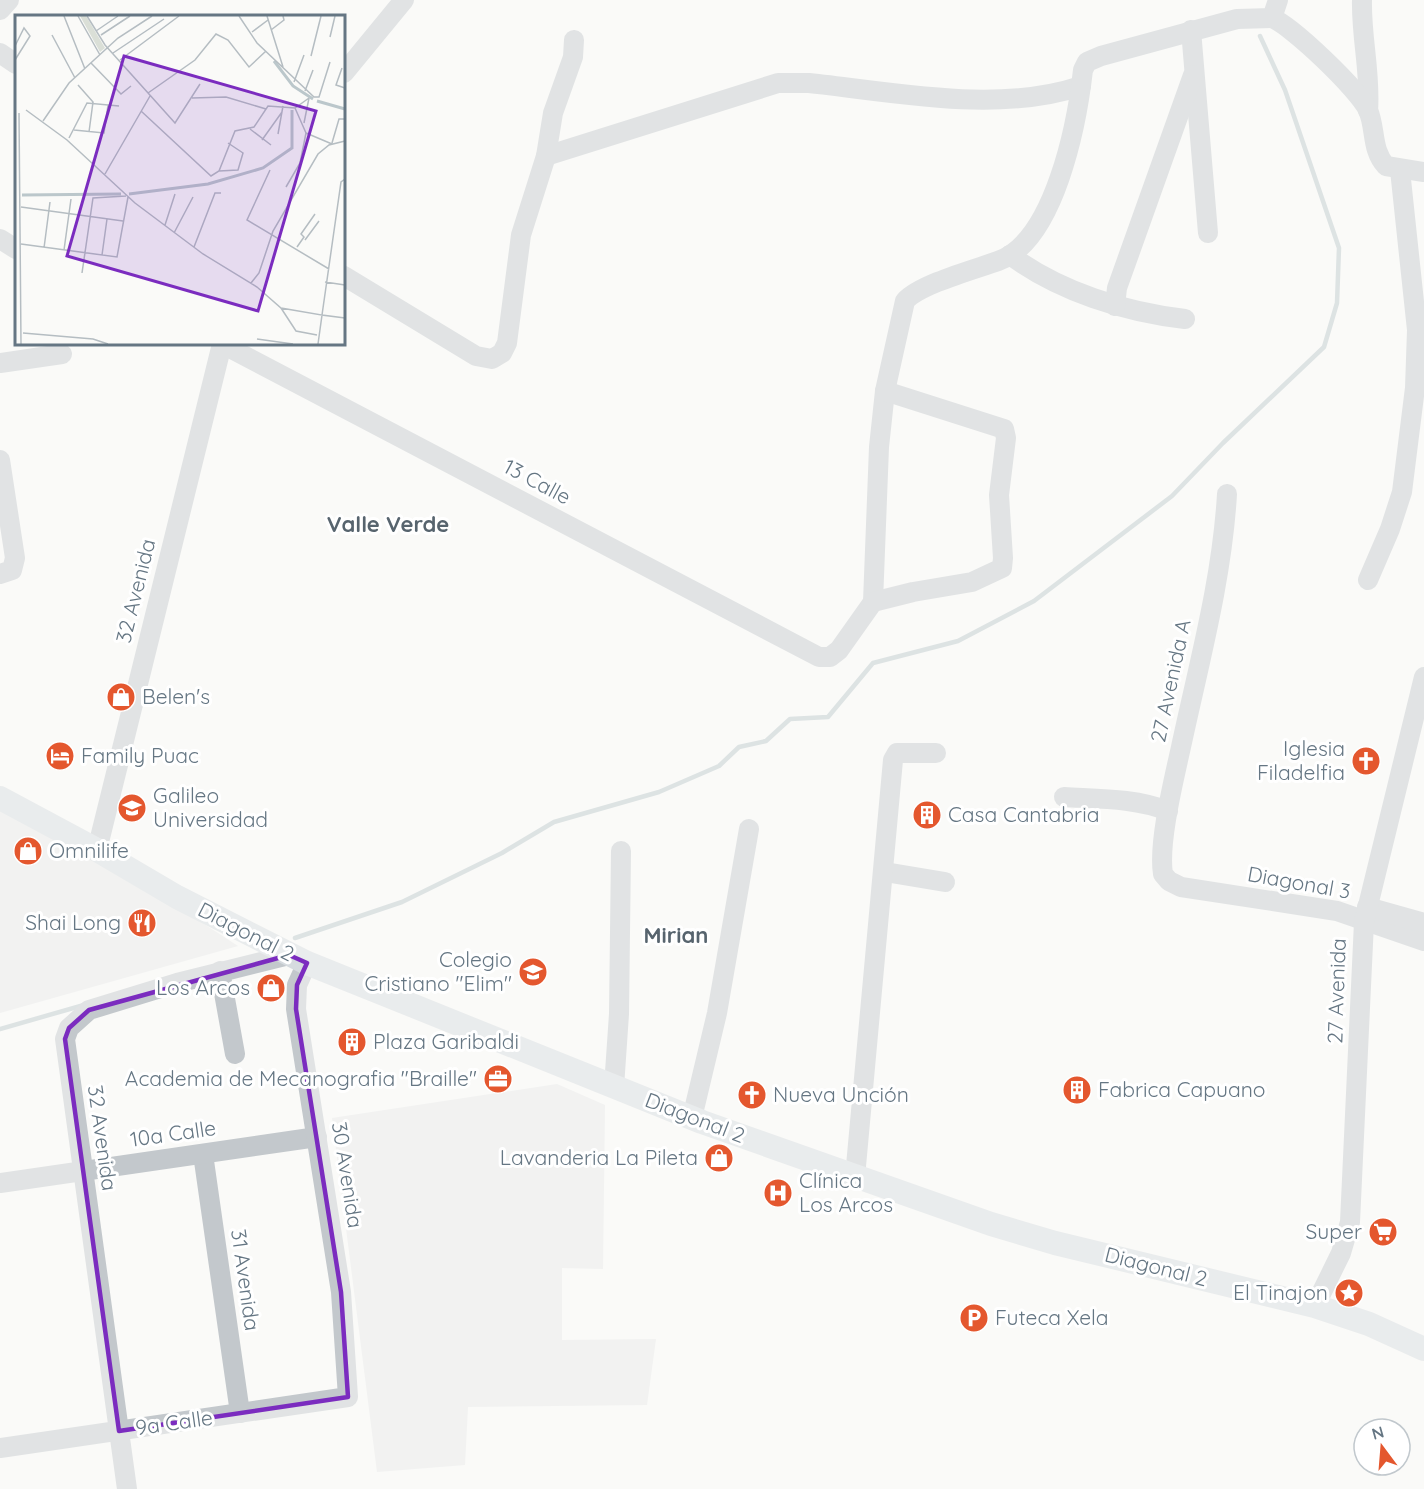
<svg xmlns="http://www.w3.org/2000/svg" width="1424" height="1489" viewBox="0 0 1424 1489" font-family="Quicksand,sans-serif">
	<style>
		.built { fill: #e8e9e9 }
		.lines { fill: none; stroke-linecap: round; stroke-linejoin: round }
		.stream { stroke: #bbc7cb; stroke-width: 4.5 }
		.minor { stroke: #c3c8cc; stroke-width: 20 }
		.major { stroke: #d6dbdf; stroke-width: 24 }
		.marked { fill: none; stroke: #7b2cbf; stroke-width: 4.5; stroke-linejoin: round }
		.labels { text-anchor: middle; stroke-width: 6; stroke-linejoin: round; paint-order: stroke }
		.street-label { font-size: 21px; fill: #657683; stroke: #fff }
		.poi-label { font-size: 21px; fill: #657683; stroke: #fff; text-anchor: start }
		.neighbourhood-label { font-size: 22px; font-weight: bold; fill: #57646e; stroke: #fff }
		.inset-river { fill: none; stroke: #bbc7cb; stroke-width: 3 }
		.inset-road { fill: none; stroke: #b5bdc2; stroke-width: 1.5 }
		.view { fill: #7b2cbf; fill-opacity: 0.15; stroke: #7b2cbf; stroke-width: 3 }
		.inset-edge { fill: none; stroke: #657683; stroke-width: 3 }
	</style>
	<rect width="100%" height="100%" fill="#fafaf8"/>
	<g class="built">
		<polygon points="0,808 161,896 238,946 0,1013"/>
		<polygon points="557,1084 605,1105 603,1269 562,1268 562,1340 656,1339 647,1405 468,1407 465,1465 377,1472 332,1118"/>
	</g>
	<g class="lines">
		<g class="stream">
			<polyline points="295,938 402,902 502,853 554,822 659,792 719,766 739,747 766,741 790,719 828,717 873,663 958,641 1034,601 1172,496 1223,443 1324,347 1337,303 1339,248 1285,90 1260,36"/>
			<polyline points="0,1029 84,1005"/>
		</g>
		<g class="minor">
			<path d="M 1362,0 C 1361,37 1371,74 1368,111"/>
			<polyline points="0,10 9,0"/>
			<path d="M 1272,18 C 1292,26 1359,90 1368,110 C 1376,128 1371,150 1386,166 L 1424,172"/>
			<polyline points="1191,30 1208,233"/>
			<polyline points="0,53 16,64"/>
			<polyline points="344,73 404,0"/>
			<path d="M 546,156 L 778,83 L 809,83 C 895,92 997,114 1081,86"/>
			<polyline points="0,239 16,249"/>
			<path d="M 1010,255 C 1060,292 1125,312 1185,319"/>
			<polyline points="344,276 476,356 492,359 502,353 507,343 521,235 546,156 553,113 573,57 574,40"/>
			<polyline points="1115,306 1117,288 1193,75"/>
			<path d="M 222,344 L 819,657 L 830,657 L 839,650 L 873,602 L 879,447 L 885,391 L 905,301 C 920,284 976,269 998,261 C 1055,241 1077,123 1083,70 L 1087,62 L 1101,56 L 1237,19 L 1272,18 L 1278,0"/>
			<polyline points="0,363 62,354"/>
			<polyline points="0,460 15,558 12,570 0,574"/>
			<path d="M 1227,494 C 1222,580 1199,663 1181,747 C 1174,779 1158,843 1163,874 L 1169,881 L 1181,887 L 1337,911 L 1424,941"/>
			<polyline points="1368,580 1390,529 1402,492 1415,388 1417,330 1400,170"/>
			<polyline points="873,602 913,592 972,582 1002,568 1003,558 999,495 1006,438 1004,429 885,391"/>
			<path d="M 1064,797 C 1099,799 1135,798 1168,811"/>
			<polyline points="97,850 222,344"/>
			<polyline points="885,872 945,882"/>
			<polyline points="1367,907 1424,923"/>
			<polyline points="220,971 235,1054"/>
			<polyline points="614,1087 619,1014 621,851"/>
			<polyline points="692,1118 717,1013 749,829"/>
			<polyline points="203,1154 240,1413"/>
			<polyline points="855,1177 893,760 897,753 936,753"/>
			<polyline points="0,1183 317,1137"/>
			<polyline points="1315,1306 1341,1253 1350,1222 1364,922 1424,677"/>
			<polyline points="0,1448 348,1397 341,1292 296,1009 297,985 307,963"/>
			<polyline points="127,1489 65,1039 69,1028 89,1010 177,983 289,955"/>
		</g>
		<polyline class="major" points="0,798 97,850 177,897 307,963 702,1122 991,1224 1055,1243 1315,1306 1369,1324 1424,1349"/>
	</g>
	<path d="M0 0H1424V1489H0ZM 289,955 L 307,963 L 297,985 L 296,1009 L 341,1292 L 348,1397 L 119,1431 L 65,1039 L 69,1028 L 89,1010 Z" fill="#fafaf8" fill-opacity=".55" fill-rule="evenodd"/>
	<path class="marked" d="M 289,955 L 307,963 L 297,985 L 296,1009 L 341,1292 L 348,1397 L 119,1431 L 65,1039 L 69,1028 L 89,1010 Z"/>
	<defs>
		<g id="shop-disc" transform="scale(1.5)"><circle r="9.5" fill="#e4572e" stroke="#fff"/><path d="M-5-2.5h2.3a2.7 3.5 0 0 1 5.4 0H5L5.5 6h-11ZM-1.5-2.5h3a1.5 2.3 0 0 0-3 0Z" fill="#fff"/></g>
		<g id="hotel-disc" transform="scale(1.5)"><circle r="9.5" fill="#e4572e" stroke="#fff"/><path d="M-6-4.5h1.5V1H6V5H4.5V3h-9V5H-6ZM-4 0a1.8 1.8 0 1 1 3.6 0ZM.5 0V-2.5h3Q6-2.5 6 0Z" fill="#fff"/></g>
		<g id="church-disc" transform="scale(1.5)"><circle r="9.5" fill="#e4572e" stroke="#fff"/><path d="M-1.2-6h2.4v3.5h3.3v2.4h-3.3V6h-2.4V-.1h-3.3v-2.4h3.3Z" fill="#fff"/></g>
		<g id="university-disc" transform="scale(1.5)"><circle r="9.5" fill="#e4572e" stroke="#fff"/><path d="M0-5L7-2L0 1L-7-2ZM-4 1L0 2.5L4 1V4Q0 6-4 4Z" fill="#fff"/></g>
		<g id="building-disc" transform="scale(1.5)"><circle r="9.5" fill="#e4572e" stroke="#fff"/><path d="M-4-6H4V6H1V3H-1V6H-4ZM-2.5-4.3h1.7v1.8h-1.7ZM.8-4.3h1.7v1.8H.8ZM-2.5-1h1.7V.8h-1.7ZM.8-1h1.7V.8H.8Z" fill="#fff"/></g>
		<g id="restaurant-disc" transform="scale(1.5)"><circle r="9.5" fill="#e4572e" stroke="#fff"/><path d="M-5-6h1v4h1v-4h1v4h1v-4h1v5L-1.5 .5V6h-2V.5L-5-1ZM5-6V6H3V1.5H1.5Q1.5-4 5-6Z" fill="#fff"/></g>
		<g id="school-disc" transform="scale(1.5)"><circle r="9.5" fill="#e4572e" stroke="#fff"/><path d="M0-5L7-2L0 1L-7-2ZM-4 1L0 2.5L4 1V4Q0 6-4 4Z" fill="#fff"/></g>
		<g id="office-disc" transform="scale(1.5)"><circle r="9.5" fill="#e4572e" stroke="#fff"/><path d="M-6-3h4V-5.5h4V-3h4V5H-6ZM-1-4.5V-3h2v-1.5ZM-6 0V1H6V0Z" fill="#fff"/></g>
		<g id="hospital-disc" transform="scale(1.5)"><circle r="9.5" fill="#e4572e" stroke="#fff"/><path d="M-5-5h3v3.5h4V-5h3V5h-3V1.5h-4V5h-3Z" fill="#fff"/></g>
		<g id="supermarket-disc" transform="scale(1.5)"><circle r="9.5" fill="#e4572e" stroke="#fff"/><path d="M-6-5.5h2.5l.6 2H6L4.5 2H-2.5L-4.4-4H-6ZM-1.5 3.2a1.3 1.3 0 1 0 .1 0ZM3 3.2a1.3 1.3 0 1 0 .1 0Z" fill="#fff"/></g>
		<g id="sight-disc" transform="scale(1.5)"><circle r="9.5" fill="#e4572e" stroke="#fff"/><path d="M0-6L1.8-2.2L6-1.7L2.9 1.2L3.7 5.4L0 3.3L-3.7 5.4L-2.9 1.2L-6-1.7L-1.8-2.2Z" fill="#fff"/></g>
		<g id="parking-disc" transform="scale(1.5)"><circle r="9.5" fill="#e4572e" stroke="#fff"/><path d="M-3.5-5.5H1a3.5 3.5 0 0 1 0 7H-1V5.5H-3.5ZM-1-3.4V-.6H.8a1.4 1.4 0 0 0 0-2.8Z" fill="#fff"/></g>
	</defs>
	<g fill-rule="evenodd">
		<use href="#shop-disc" x="121" y="697"/>
		<use href="#hotel-disc" x="60" y="756"/>
		<use href="#church-disc" x="1366" y="761"/>
		<use href="#university-disc" x="132" y="808"/>
		<use href="#building-disc" x="927" y="815"/>
		<use href="#shop-disc" x="28" y="851"/>
		<use href="#restaurant-disc" x="142" y="923"/>
		<use href="#school-disc" x="533" y="972"/>
		<use href="#shop-disc" x="271" y="988"/>
		<use href="#building-disc" x="352" y="1042"/>
		<use href="#office-disc" x="498" y="1079"/>
		<use href="#building-disc" x="1077" y="1090"/>
		<use href="#church-disc" x="752" y="1095"/>
		<use href="#shop-disc" x="719" y="1158"/>
		<use href="#hospital-disc" x="778" y="1193"/>
		<use href="#supermarket-disc" x="1383" y="1232"/>
		<use href="#sight-disc" x="1349" y="1293"/>
		<use href="#parking-disc" x="974" y="1318"/>
	</g>
	<g class="labels">
		<g class="street-label">
			<text transform="translate(537 482) rotate(28)" y="7">13 Calle</text>
			<text transform="translate(136 591) rotate(-76)" y="7">32 Avenida</text>
			<text transform="translate(1171 681) rotate(-78)" y="7">27 Avenida A</text>
			<text transform="translate(1299 883) rotate(10)" y="7">Diagonal 3</text>
			<text transform="translate(246 932) rotate(27)" y="7">Diagonal 2</text>
			<text transform="translate(1337 991) rotate(-88)" y="7">27 Avenida</text>
			<text transform="translate(695 1118) rotate(21)" y="7">Diagonal 2</text>
			<text transform="translate(173 1134) rotate(-8)" y="7">10a Calle</text>
			<text transform="translate(102 1138) rotate(82)" y="7">32 Avenida</text>
			<text transform="translate(347 1175) rotate(81)" y="7">30 Avenida</text>
			<text transform="translate(1156 1267) rotate(14)" y="7">Diagonal 2</text>
			<text transform="translate(245 1280) rotate(82)" y="7">31 Avenida</text>
			<text transform="translate(174 1423) rotate(-8)" y="7">9a Calle</text>
		</g>
		<g class="poi-label">
			<text x="142" y="704">Belen's</text>
			<text x="1345" y="756" text-anchor="end">Iglesia<tspan x="1345" dy="24">Filadelfia</tspan></text>
			<text x="81" y="763">Family Puac</text>
			<text x="153" y="803">Galileo<tspan x="153" dy="24">Universidad</tspan></text>
			<text x="948" y="822">Casa Cantabria</text>
			<text x="49" y="858">Omnilife</text>
			<text x="121" y="930" text-anchor="end">Shai Long</text>
			<text x="512" y="967" text-anchor="end">Colegio<tspan x="512" dy="24">Cristiano "Elim"</tspan></text>
			<text x="250" y="995" text-anchor="end">Los Arcos</text>
			<text x="373" y="1049">Plaza Garibaldi</text>
			<text x="477" y="1086" text-anchor="end">Academia de Mecanografia "Braille"</text>
			<text x="1098" y="1097">Fabrica Capuano</text>
			<text x="773" y="1102">Nueva Unción</text>
			<text x="698" y="1165" text-anchor="end">Lavanderia La Pileta</text>
			<text x="799" y="1188">Clínica<tspan x="799" dy="24">Los Arcos</tspan></text>
			<text x="1362" y="1239" text-anchor="end">Super</text>
			<text x="1328" y="1300" text-anchor="end">El Tinajon</text>
			<text x="995" y="1325">Futeca Xela</text>
		</g>
		<g class="neighbourhood-label">
			<text x="388" y="532">Valle Verde</text>
			<text x="676" y="943">Mirian</text>
		</g>
	</g>
	<g transform="translate(15 15)">
		<rect width="330" height="330" fill="#fafaf8"/>
		<path d="M 65,1 L 71,1 L 90,33 L 85,37 Z" fill="#dadfd7"/>
		<path class="inset-river" d="M 259,46 L 278,71 L 298,84M 302,86 L 330,94M 114,179 L 193,169 L 248,153 L 277,133 L 277,95M 7,180 L 106,179"/>
		<path class="inset-road" d="M 49,1 L 70,54M 63,1 L 85,40M 72,1 L 90,30 L 160,108 L 185,69M 224,1 L 242,28 L 299,82 L 304,82 L 315,47M 252,1 L 268,52M 256,15 L 269,5 L 268,1M 81,16 L 103,1M 237,17 L 253,5M 37,20 L 60,63M 86,20 L 115,1M 315,22 L 320,1M 0,31 L 9,13 L 15,21 L 0,45M 98,38 L 149,4M 296,41 L 306,1M 105,45 L 164,1M 76,48 L 106,79 L 116,71M 327,53 L 321,70 L 330,73M 279,67 L 289,40M 63,70 L 78,87 L 74,117M 290,76 L 298,55M 133,78 L 180,45 L 201,19 L 213,25 L 234,52 L 251,36M 177,83 L 211,82 L 251,94M 11,95 L 52,125 L 120,188 L 188,239 L 242,272 L 266,293 L 307,300 L 303,329M 126,96 L 196,161 L 204,156 L 220,116 L 239,112 L 253,91 L 280,93 L 294,83M 4,98 L 6,329M 28,106 L 54,68 L 103,23 L 137,1M 289,108 L 294,83M 235,114 L 256,130M 59,115 L 89,118 L 93,90M 291,118 L 317,129M 263,119 L 268,91M 54,123 L 72,88 L 104,91M 247,125 L 267,97M 317,128 L 324,104 L 330,104M 255,155 L 232,205 L 314,254M 204,156 L 223,155 L 228,138 L 213,128M 90,159 L 135,81M 330,164 L 326,167 L 307,300 L 330,303M 271,172 L 285,148 L 291,118 L 280,93M 6,192 L 108,206M 150,210 L 160,179M 159,218 L 178,182M 290,225 L 304,206M 6,229 L 102,242 L 113,182M 179,232 L 200,178 L 206,178M 282,232 L 289,222 L 286,219 L 300,199M 29,233 L 35,187M 49,235 L 56,184M 87,240 L 92,204M 67,258 L 78,183 L 111,181M 310,267 L 330,270M 236,268 L 244,258 L 258,216 L 303,139 L 314,130 L 330,126M 266,293 L 281,316 L 302,320M 8,318 L 78,324 L 93,329M 242,324 L 278,329"/>
		<path class="view" d="M 109,41 L 301,96 L 243,296 L 52,241 Z"/>
		<rect width="330" height="330" class="inset-edge"/>
	</g>
	<g transform="translate(1382 1447) rotate(344)"><circle r="28" fill="#ffffff" stroke="#c1c8cd" stroke-width="1.5"/>
	<path d="M0-4.5L10 22L0 15L-10 22Z" fill="#e4572e"/>
	<text y="-9" font-size="16" font-weight="bold" text-anchor="middle" fill="#657683">N</text>
	</g>
</svg>
